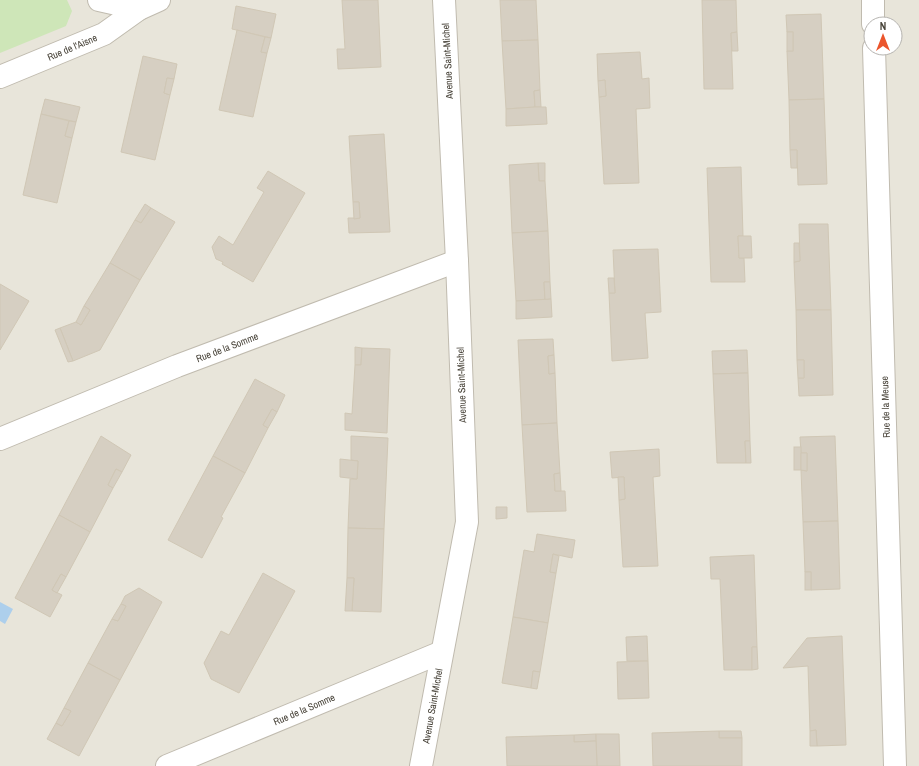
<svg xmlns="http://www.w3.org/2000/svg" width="919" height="766" viewBox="0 0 919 766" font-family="'Archivo Narrow',sans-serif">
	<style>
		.residential { fill: #e8e5da; fill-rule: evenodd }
		.green { fill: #cee6b8 }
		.water { fill: #adcfec }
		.building { fill: #d6cfc2; stroke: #d0c7b5 }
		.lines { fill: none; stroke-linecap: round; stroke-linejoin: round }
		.street-casing { stroke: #c0bbaf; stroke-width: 24 }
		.street { stroke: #fff; stroke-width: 22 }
		.labels { text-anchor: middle; stroke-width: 4; stroke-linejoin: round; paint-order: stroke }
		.street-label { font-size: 10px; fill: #49443a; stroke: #fff }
	</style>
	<rect width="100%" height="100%" fill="#f5f2ec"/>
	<path class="residential" d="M 0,0 L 919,0 L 919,766 L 0,766 ZM 871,24 L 895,24 L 895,48 L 871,48 Z"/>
	<polygon class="green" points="0,0 67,0 72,11 66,26 0,53"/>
	<polygon class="water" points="0,602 13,609 5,624 0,621"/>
	<g class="building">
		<polygon points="342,0 378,0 381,67 338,69 337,49 345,49"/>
		<polygon points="500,0 536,0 538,40 502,41"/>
		<polygon points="702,0 736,0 737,32 731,33 733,89 704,89"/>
		<polygon points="236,6 276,14 271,38 232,29"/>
		<polygon points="821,14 824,99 789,100 787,51 793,51 793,32 787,32 786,15"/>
		<polygon points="237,30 265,37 261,52 267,53 253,117 219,110"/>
		<polygon points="737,32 738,51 732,51 731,33"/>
		<rect x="787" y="32" width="6" height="19"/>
		<polygon points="265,37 271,38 267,53 261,52"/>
		<polygon points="538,40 540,90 534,91 535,107 506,109 502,41"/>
		<polygon points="640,52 642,79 649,78 650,108 636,109 639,183 604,184 599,97 606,96 605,80 598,81 597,54"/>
		<polygon points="143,56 177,64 174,79 167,78 164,93 170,95 155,160 121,152"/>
		<polygon points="167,78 174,79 170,95 164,93"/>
		<polygon points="605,80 606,96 599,97 598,81"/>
		<polygon points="540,90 541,107 535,107 534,91"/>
		<polygon points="45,99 80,107 76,122 41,114"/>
		<polygon points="824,99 827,184 798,185 797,150 790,150 789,100"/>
		<polygon points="535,107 546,107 547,124 506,126 506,109"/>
		<polygon points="41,114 69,121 65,136 72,138 57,203 23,195"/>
		<polygon points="69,121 76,122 72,138 65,136"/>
		<polygon points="384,134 390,232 349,233 348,218 360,218 359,202 353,202 349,136"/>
		<polygon points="790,150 797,150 797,168 791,168"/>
		<polygon points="538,163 545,163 545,181 539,181"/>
		<polygon points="538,163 539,181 545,181 548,231 512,233 509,165"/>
		<polygon points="741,167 743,236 738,236 739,258 744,258 745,282 711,282 707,168"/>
		<polygon points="268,171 305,193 253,282 222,264 223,262 216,259 212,247 219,236 233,245 264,192 257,188"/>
		<polygon points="353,202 359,202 360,218 354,219"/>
		<polygon points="145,204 151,208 141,223 135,220"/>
		<polygon points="151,208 175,222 140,280 110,263 135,220 141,223"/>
		<polygon points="799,224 828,224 831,310 796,310 794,262 800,261"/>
		<polygon points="548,231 550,282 544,282 545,300 516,301 512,233"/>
		<polygon points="738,236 751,236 752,258 739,258"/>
		<polygon points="794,243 799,243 800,261 794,262"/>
		<polygon points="658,249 661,312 645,313 648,358 612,361 609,293 615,293 613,250"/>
		<polygon points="110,263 140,280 100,350 73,361 60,328 76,322 81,325 90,310 84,306"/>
		<polygon points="608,278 614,278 615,293 609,293"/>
		<polygon points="544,282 550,282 551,299 545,300"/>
		<polygon points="0,284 29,301 0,350"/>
		<polygon points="551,299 552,317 516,319 516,301"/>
		<polygon points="84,306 90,310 81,325 76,322"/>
		<polygon points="796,310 831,310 833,395 799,396 798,378 804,378 804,360 797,360"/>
		<polygon points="60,328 73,361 68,362 55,330"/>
		<polygon points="553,339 554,355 548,356 549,374 555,373 557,423 522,425 518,340"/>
		<polygon points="355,347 362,348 361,365 355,365"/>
		<polygon points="362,348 390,349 387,433 345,430 345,413 352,414 355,365 361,365"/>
		<polygon points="747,350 748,373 713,374 712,351"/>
		<polygon points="554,355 555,373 549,374 548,356"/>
		<polygon points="797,360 804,360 804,378 798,378"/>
		<polygon points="748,373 750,441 745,441 746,463 717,463 713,374"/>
		<polygon points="255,379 285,395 277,412 272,409 263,425 268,428 245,473 213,456"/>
		<polygon points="272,409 277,412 268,428 263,425"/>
		<polygon points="557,423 560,473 554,474 555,491 565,491 566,511 527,512 522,425"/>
		<polygon points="101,436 131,455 122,472 116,469 108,485 113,488 90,532 59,515"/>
		<polygon points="351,436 388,438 384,529 348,528 350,479 357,479 358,461 351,460"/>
		<polygon points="835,436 838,521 803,522 801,470 807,471 807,453 801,453 800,437"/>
		<polygon points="745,441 750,441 751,463 746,463"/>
		<rect x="794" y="447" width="7" height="23"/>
		<polygon points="659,449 660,476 653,477 658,566 623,567 619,500 625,499 624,477 612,478 610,452"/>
		<polygon points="801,453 807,453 807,471 801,470"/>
		<polygon points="213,456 245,473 221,517 223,518 202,558 168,540"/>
		<polygon points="340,459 358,461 357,479 340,477"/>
		<polygon points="116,469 122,472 113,488 108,485"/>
		<polygon points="560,473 561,491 555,491 554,474"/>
		<polygon points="618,477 624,477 625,499 619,500"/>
		<polygon points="496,507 507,507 507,518 496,519"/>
		<polygon points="59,515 90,532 66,577 61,574 52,590 62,595 50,617 15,598"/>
		<polygon points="838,521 840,589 811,590 811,572 805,572 803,522"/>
		<polygon points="348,528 384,529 381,612 352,611 354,578 347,578"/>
		<polygon points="537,534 575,540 572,558 553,554 550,572 556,573 548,623 513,617 524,550 534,552"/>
		<polygon points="553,554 559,556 556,573 550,572"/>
		<polygon points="754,555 757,647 752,647 752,670 724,670 720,579 711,579 710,557"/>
		<rect x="805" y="572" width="6" height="18"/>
		<polygon points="263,573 295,591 239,693 211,679 204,663 221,631 229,635"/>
		<polygon points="61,574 66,577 57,593 52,590"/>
		<polygon points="347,578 354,578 352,611 345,611"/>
		<polygon points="139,588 162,602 120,680 88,663 112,619 118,621 126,606 121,604 125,596"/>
		<polygon points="121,604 126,606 118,621 112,619"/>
		<polygon points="513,617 548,623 540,672 533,671 531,688 502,683"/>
		<polygon points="647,636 648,661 627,661 626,637"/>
		<polygon points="842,636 846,745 817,746 816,730 810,731 808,666 783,668 807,638"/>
		<polygon points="752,647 757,647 758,669 752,670"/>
		<polygon points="648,661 649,698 618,699 617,662"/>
		<polygon points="88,663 120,680 79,756 47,739 56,723 62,726 71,711 64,708"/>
		<polygon points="533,671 540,672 537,689 531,688"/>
		<polygon points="64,708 71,711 62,726 56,723"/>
		<polygon points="816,730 817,746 810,746 810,731"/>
		<polygon points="719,731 741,731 742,738 719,738"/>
		<polygon points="719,731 719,738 742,738 742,766 653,766 652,733"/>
		<polygon points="596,734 596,741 574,742 574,735"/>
		<polygon points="596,734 619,734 620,766 597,766"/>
		<polygon points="574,735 574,742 596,741 597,766 507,766 506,737"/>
	</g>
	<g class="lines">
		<g class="street-casing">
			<g id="street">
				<polyline points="99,0 139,9"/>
				<polyline points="873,0 873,24"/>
				<polyline points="874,48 895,766"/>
				<polyline points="0,77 104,34 139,9 159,0"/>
				<polyline points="0,439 177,366 457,261"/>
				<polyline points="167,766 442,652"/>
				<polyline points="421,766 467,522 457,261 444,0"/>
			</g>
		</g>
		<use href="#street" class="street"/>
	</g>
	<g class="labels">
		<g class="street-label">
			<text transform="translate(72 47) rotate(-23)" y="4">Rue de l'Aisne</text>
			<text transform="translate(447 61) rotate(-93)" y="4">Avenue Saint-Michel</text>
			<text transform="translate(227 347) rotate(-21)" y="4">Rue de la Somme</text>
			<text transform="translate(461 385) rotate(-92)" y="4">Avenue Saint-Michel</text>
			<text transform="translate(885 407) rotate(-92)" y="4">Rue de la Meuse</text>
			<text transform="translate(432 706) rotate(-80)" y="4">Avenue Saint-Michel</text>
			<text transform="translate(304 709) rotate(-23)" y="4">Rue de la Somme</text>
		</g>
	</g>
	<g transform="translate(883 36)"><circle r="19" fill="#ffffff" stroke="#b6b4b0"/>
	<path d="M0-3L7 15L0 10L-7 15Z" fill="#eb552c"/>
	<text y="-6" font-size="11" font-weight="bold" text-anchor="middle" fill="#49443a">N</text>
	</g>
</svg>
